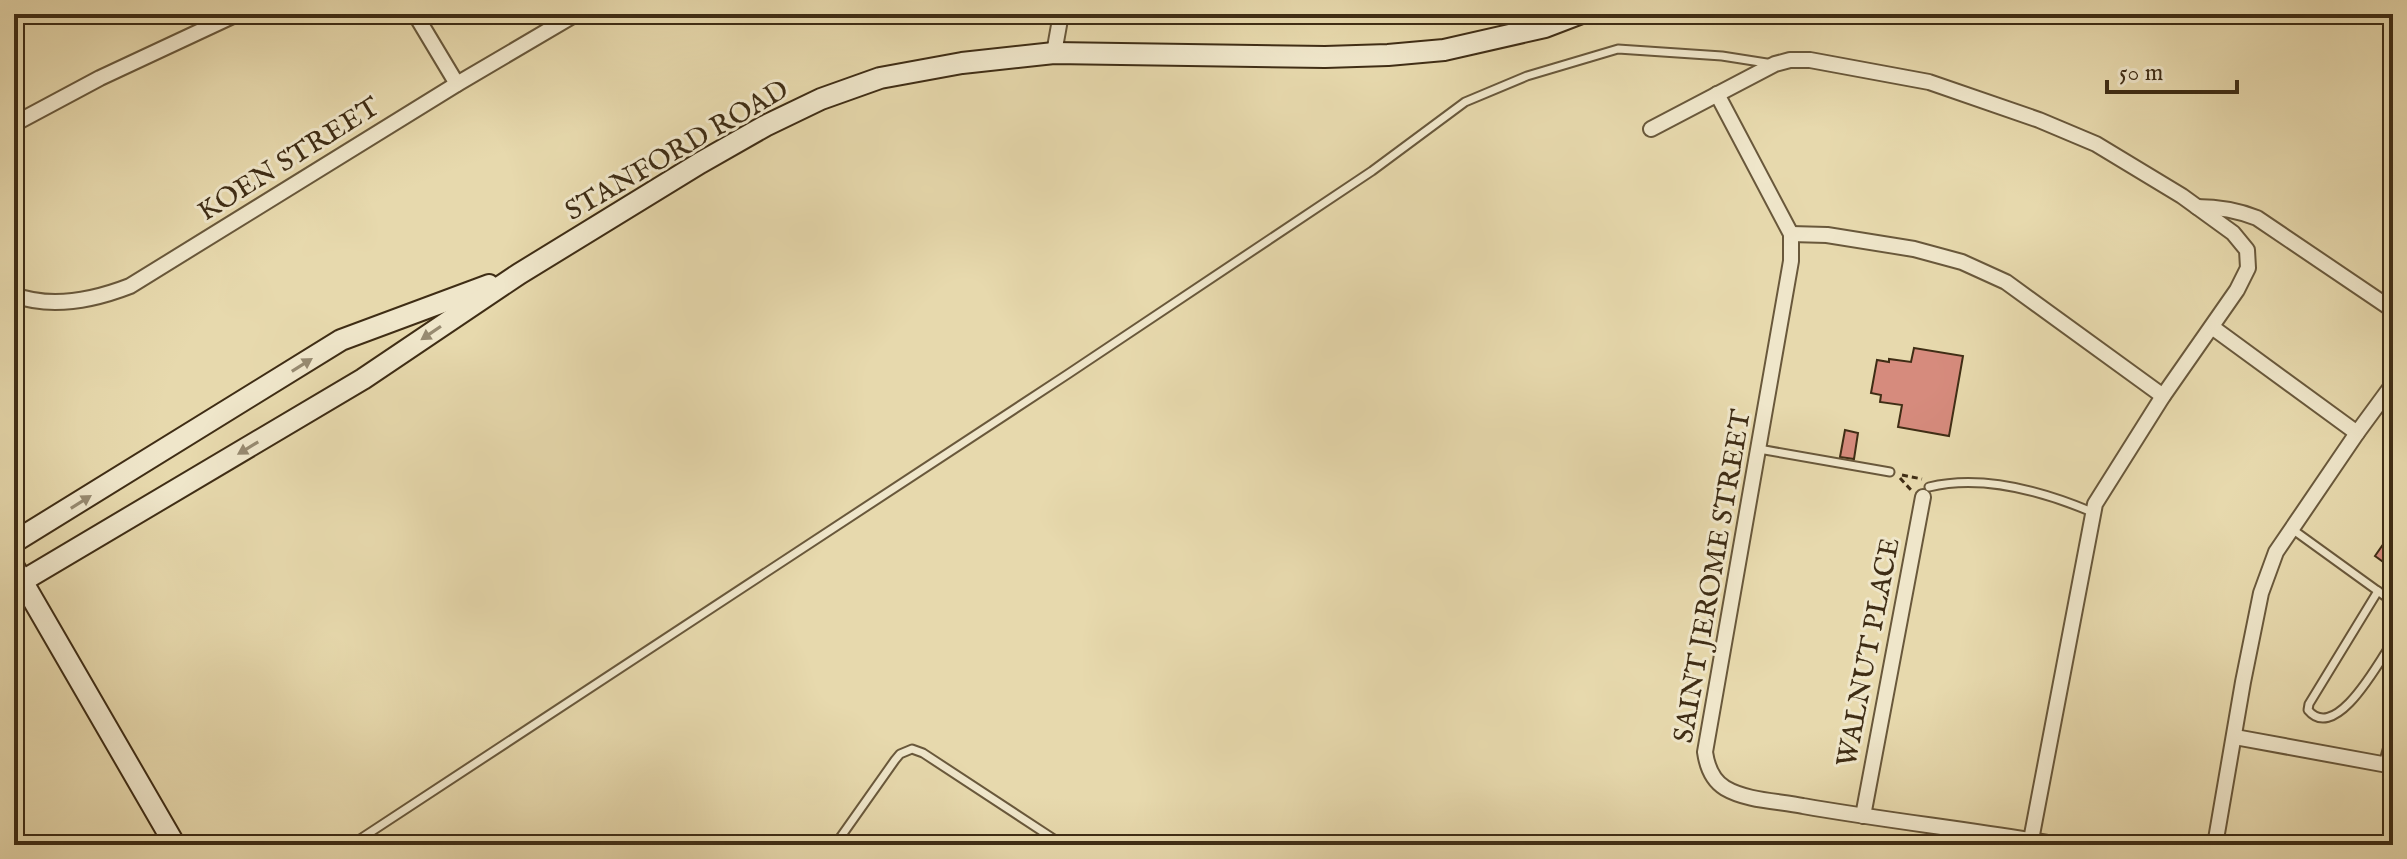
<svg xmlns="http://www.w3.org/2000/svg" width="2407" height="859" viewBox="0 0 2407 859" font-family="'IM FELL English',serif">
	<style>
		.building { fill: #d68b7d; stroke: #3f2d15; stroke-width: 2 }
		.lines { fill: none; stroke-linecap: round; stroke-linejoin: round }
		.lane-casing { stroke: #69583b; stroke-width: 11 }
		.street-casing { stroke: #69583b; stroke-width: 18 }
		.secondary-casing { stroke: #3f2d15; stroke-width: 24 }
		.path { stroke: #3f2d15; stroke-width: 3; stroke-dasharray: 6 4; stroke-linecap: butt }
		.lane { stroke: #efe6ca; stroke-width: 7 }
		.street { stroke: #efe6ca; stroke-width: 14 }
		.secondary { stroke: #efe6ca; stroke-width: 20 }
		.oneway { fill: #978a70 }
		.labels { text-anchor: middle; stroke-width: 6; stroke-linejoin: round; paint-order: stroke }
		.street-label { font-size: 28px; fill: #3f2d15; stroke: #efe6ca }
	</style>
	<rect width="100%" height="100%" fill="#e7d9ad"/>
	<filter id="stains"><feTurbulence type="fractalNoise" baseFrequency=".0025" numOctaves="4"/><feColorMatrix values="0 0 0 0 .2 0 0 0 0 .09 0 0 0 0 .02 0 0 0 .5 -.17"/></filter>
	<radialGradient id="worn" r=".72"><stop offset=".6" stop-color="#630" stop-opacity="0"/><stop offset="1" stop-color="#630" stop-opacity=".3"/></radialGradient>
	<g class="building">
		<polygon points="1914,348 1963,356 1949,436 1898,427 1902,405 1880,402 1881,395 1871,393 1877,360 1889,362 1889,359 1911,362"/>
		<polygon points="1845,430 1858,433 1854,459 1840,457"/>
		<polygon points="2393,530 2393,569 2375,556"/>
	</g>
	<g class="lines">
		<g class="lane-casing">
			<g id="lane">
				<polyline points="1759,449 1890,472"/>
				<path d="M 1929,487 C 1983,474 2042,491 2092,512"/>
				<polyline points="2292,529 2393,602"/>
				<path d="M 2378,591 L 2309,704 L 2308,710 C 2336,744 2380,660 2393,641"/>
				<polyline points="2383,764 2393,729"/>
				<polyline points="351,845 1068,374 1372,171 1465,102 1527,76 1618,49 1722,56 1773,64"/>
				<polyline points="835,845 895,760 900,754 912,749 923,753 1060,843"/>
			</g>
		</g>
		<g class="street-casing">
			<g id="street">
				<polyline points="415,14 457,84"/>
				<polyline points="1054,53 1061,14"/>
				<path d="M 1717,94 L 1791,234 L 1791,261 L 1705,752 C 1707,766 1712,780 1725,788 C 1747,801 1779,801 1803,806 C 1888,821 1974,830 2059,845"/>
				<polyline points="14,124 100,78 237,14"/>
				<polyline points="1651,129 1775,64 1790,60 1810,60 1929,82 2039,120 2096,144 2182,196 2233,233 2247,250 2248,268 2237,290 2163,396 2095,504 2031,840"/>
				<path d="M 2197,207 C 2219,207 2237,210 2257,218 L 2393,310"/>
				<polyline points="1791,234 1827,235 1914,249 1962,262 2006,282 2163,396"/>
				<path d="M 14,295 C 52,309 94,300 130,286 L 457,84 L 576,14"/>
				<polyline points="2212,327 2357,433"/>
				<polyline points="2235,737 2393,766"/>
				<polyline points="1863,816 1923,497"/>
				<polyline points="2215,845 2243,682 2261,593 2276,552 2357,433 2393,384"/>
			</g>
		</g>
		<g class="secondary-casing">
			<g id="secondary">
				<polyline points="14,542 341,340 489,285"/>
				<polyline points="14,567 175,845"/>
				<polyline points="14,586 363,379 519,274 700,163 765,126 821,99 880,78 962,63 1054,53 1325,57 1388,55 1444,50 1545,27 1579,14"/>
			</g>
		</g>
		<g class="path">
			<polyline points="1902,475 1922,479"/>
			<polyline points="1900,478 1911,490"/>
		</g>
		<use href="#lane" class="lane"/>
		<use href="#street" class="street"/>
		<use href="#secondary" class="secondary"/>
	</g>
	<defs><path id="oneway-solid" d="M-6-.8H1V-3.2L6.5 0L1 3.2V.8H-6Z" transform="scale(2)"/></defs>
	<g class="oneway">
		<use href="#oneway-solid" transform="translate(431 333) rotate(146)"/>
		<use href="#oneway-solid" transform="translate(302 365) rotate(-32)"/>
		<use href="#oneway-solid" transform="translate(248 448) rotate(149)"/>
		<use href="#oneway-solid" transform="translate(81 502) rotate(-32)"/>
	</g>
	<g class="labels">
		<g class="street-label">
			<text transform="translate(676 149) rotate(-30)" y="10">STANFORD ROAD</text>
			<text transform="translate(288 158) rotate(-32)" y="10">KOEN STREET</text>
			<text transform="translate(1711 576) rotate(-80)" y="10">SAINT JEROME STREET</text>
			<text transform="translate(1867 652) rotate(-79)" y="10">WALNUT PLACE</text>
		</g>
	</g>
	<rect width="2407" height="859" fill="none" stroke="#e7d9ad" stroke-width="48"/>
	<rect x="16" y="16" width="2375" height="827" fill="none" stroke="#3f2d15" stroke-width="4"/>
	<rect x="24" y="24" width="2359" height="811" fill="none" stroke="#3f2d15" stroke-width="2"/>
	<path d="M2107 80v12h130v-12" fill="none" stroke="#3f2d15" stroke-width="4"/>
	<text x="2119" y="80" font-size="24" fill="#3f2d15" stroke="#efe6ca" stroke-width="6" paint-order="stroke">50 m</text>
	<rect width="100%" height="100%" filter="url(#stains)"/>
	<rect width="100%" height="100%" fill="url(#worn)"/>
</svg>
